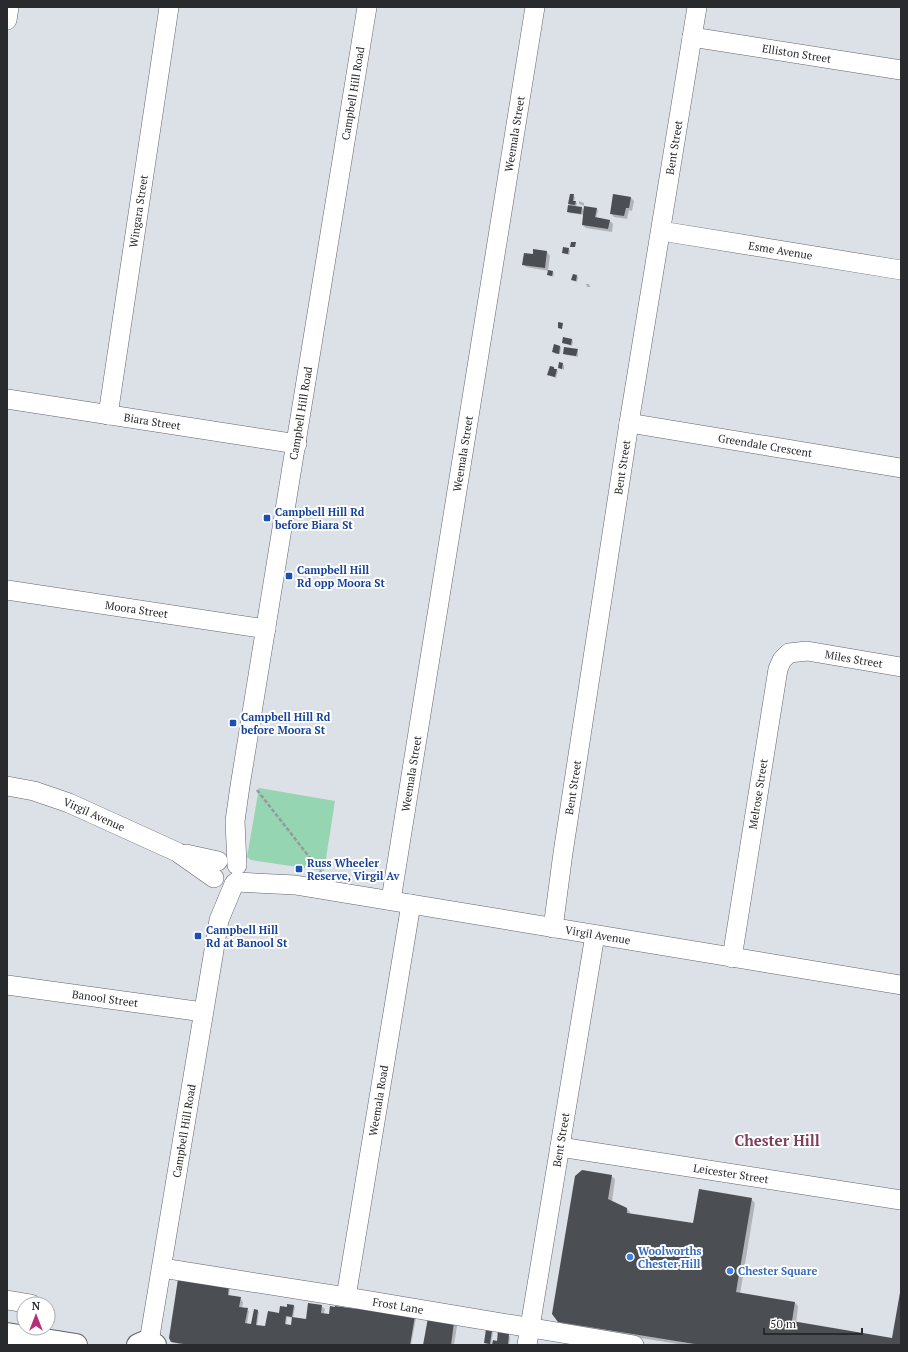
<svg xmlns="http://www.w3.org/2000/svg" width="908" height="1352" viewBox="0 0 908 1352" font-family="'PT Serif',serif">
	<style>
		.green { fill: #95d5b2 }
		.shadow { fill: #0003; fill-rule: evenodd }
		.building { fill: #4b4e53 }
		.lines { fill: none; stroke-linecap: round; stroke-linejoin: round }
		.minor-casing { stroke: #61646a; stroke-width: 20 }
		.major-casing { stroke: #61646a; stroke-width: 24 }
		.path { stroke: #96999e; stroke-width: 2.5; stroke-dasharray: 4 2; stroke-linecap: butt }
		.minor { stroke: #fff; stroke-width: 19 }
		.major { stroke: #fff; stroke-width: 22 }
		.transit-dot { fill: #1a4fb4; stroke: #fff; stroke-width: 1.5 }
		.shop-dot { fill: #3f7fe0; stroke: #fff; stroke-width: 1.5 }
		.labels { text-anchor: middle; stroke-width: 4; stroke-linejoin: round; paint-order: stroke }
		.street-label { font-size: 11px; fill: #292a2d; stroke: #fff }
		.transit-label { font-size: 11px; font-weight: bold; fill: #164399; stroke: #fff; text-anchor: start }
		.shop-label { font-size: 11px; font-weight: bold; fill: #366cbe; stroke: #fff; text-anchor: start }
		.district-label { font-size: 15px; font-weight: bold; fill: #803e5f; stroke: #fff }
	</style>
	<rect width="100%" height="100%" fill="#dce0e7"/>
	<polygon class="green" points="259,788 335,801 324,871 251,860 247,857"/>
	<g class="shadow">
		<polygon points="571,195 575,197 574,202 577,203 576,207 582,208 584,210 596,209 598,210 596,219 610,221 613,224 612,232 586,228 583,225 584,215 569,213 568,212 572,207 569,204"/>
		<polygon points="631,198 634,201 632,211 629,210 627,219 614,217 611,213"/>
		<polygon points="579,201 584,203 584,206 579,204"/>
		<polygon points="569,249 570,251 569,255 563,253"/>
		<polygon points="534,250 547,252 550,256 548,271 552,272 554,273 553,277 548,275 549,271 526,267 523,264 533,255"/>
		<polygon points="577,276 578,277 577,282 574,281 572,280"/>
		<polygon points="586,284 589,284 590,287 587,287"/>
		<polygon points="572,340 573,341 572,346 563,343"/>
		<polygon points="560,346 561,348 560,354 555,354 554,352"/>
		<polygon points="577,350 578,352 578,357 566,355 564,354"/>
		<polygon points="563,364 564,366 564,370 559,368"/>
		<polygon points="554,368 558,371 556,378 548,375"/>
		<polygon points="611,1176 615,1179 612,1202 627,1209 630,1212 630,1215 694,1225 751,1199 755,1203 740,1294 795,1303 798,1306 796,1323 893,1339 901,1288 901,1345 684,1345 562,1325 559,1321"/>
		<path d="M 230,1287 L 229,1296 L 240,1298 L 243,1302 L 242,1308 L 249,1311 L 247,1324 L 252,1325 L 255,1310 L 259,1312 L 257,1326 L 266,1327 L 287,1308 L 293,1306 L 295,1307 L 293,1318 L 306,1321 L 321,1306 L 325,1309 L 324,1314 L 416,1318 L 411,1345 L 186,1345 L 174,1343 L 172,1341 L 170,1338 ZM 287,1317 L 293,1318 L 292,1326 L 286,1326 Z"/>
		<polygon points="454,1323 457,1326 454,1345 424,1345"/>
		<polygon points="487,1330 493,1332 491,1345 485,1343"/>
		<polygon points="506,1332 510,1337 509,1345 493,1345"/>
		<polygon points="566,1343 578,1345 566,1345"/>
	</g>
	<g class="building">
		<polygon points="570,194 574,194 573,201 576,201 575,205 568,204"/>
		<polygon points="613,194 631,197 629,208 626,208 624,216 610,214"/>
		<polygon points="568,205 582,207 581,214 567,212"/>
		<polygon points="584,206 597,208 595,217 610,220 608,229 582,225"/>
		<polygon points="571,242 576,242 575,247 570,247"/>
		<polygon points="563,247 569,248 568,254 562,253"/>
		<polygon points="533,249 547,251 545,268 522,265 524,253 533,254"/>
		<polygon points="548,270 553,271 552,276 547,275"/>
		<polygon points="573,274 577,275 576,281 571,280"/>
		<polygon points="558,322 563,323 562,329 558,328"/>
		<polygon points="563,337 572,339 571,345 562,343"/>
		<polygon points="554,344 560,346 559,354 552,352"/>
		<polygon points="564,347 578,349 576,356 563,354"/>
		<polygon points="559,362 563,363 562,369 558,368"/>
		<polygon points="550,366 554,367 554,369 557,369 555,377 547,375"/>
		<polygon points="582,1170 612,1175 608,1199 627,1208 627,1213 693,1223 699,1189 752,1198 736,1292 795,1302 792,1321 892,1338 901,1287 901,1345 701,1345 558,1322 552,1314 575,1176"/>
		<polygon points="178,1279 229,1285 228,1295 241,1297 239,1307 248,1308 245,1323 251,1324 254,1309 258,1310 256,1325 265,1326 268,1311 279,1313 280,1306 287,1307 287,1304 294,1305 292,1317 286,1316 285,1324 291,1325 292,1317 306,1319 308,1303 322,1305 321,1313 329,1314 330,1306 335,1307 335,1306 357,1309 357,1306 415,1316 410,1345 190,1345 171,1342 169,1338"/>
		<polygon points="428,1318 454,1322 451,1345 423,1345"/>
		<polygon points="486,1329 492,1330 490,1344 484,1343"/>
		<polygon points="498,1330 507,1331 509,1334 508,1345 492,1345 493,1340 497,1341"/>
	</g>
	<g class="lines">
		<g class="minor-casing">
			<g id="minor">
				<polyline points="7,20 9,7"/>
				<path id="s1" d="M 692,37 L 901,70"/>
				<path id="s2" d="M 661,231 L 901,270"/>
				<path id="s3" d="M 7,399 L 297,444"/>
				<path id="s4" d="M 108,415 L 169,7"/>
				<path id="s5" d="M 629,423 L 901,468"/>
				<path id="s6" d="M 7,590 L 266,629"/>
				<path id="s7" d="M 7,786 L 34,791 L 69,803 L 177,852 L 214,878"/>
				<polyline points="186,854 218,861"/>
				<path id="s8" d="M 237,865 L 235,821 L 240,786 L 367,7"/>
				<path id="s9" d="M 236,882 L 295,885 L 901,985"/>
				<path id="s10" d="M 391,900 L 535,7"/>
				<path id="s11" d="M 553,928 L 563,853 L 629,423 L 697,7"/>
				<path id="s12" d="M 732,958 L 778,669 L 782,660 L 789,653 L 807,651 L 901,667"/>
				<path id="s13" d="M 7,985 L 203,1012"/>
				<path id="s14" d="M 560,1147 L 901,1200"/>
				<path id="s15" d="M 162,1268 L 346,1297 L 634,1345"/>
				<path id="s16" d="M 346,1297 L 411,904"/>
				<polyline points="7,1300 31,1304"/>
				<path id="s17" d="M 149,1342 L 219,920 L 234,884"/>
				<path id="s18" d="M 527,1345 L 595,935"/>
			</g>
		</g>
		<g class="major-casing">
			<g id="major">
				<polyline points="7,1334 76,1345"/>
				<polyline points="138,1345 145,1342 155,1345"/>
			</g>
		</g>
		<polyline class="path" points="257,790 321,872"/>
		<use href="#minor" class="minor"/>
		<use href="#major" class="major"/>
	</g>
	<g class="transit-dot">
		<rect x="263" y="514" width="8" height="8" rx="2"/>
		<rect x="285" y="572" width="8" height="8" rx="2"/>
		<rect x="229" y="719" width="8" height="8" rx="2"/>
		<rect x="295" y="865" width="8" height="8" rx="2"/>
		<rect x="194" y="932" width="8" height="8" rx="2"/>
	</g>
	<g class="shop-dot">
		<circle cx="630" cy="1257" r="4"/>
		<circle cx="730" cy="1271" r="4"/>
	</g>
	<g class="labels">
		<g class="street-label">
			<text dy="4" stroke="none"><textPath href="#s1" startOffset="106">Elliston Street</textPath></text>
			<text dy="4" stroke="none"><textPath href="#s8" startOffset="781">Campbell Hill Road</textPath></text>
			<text dy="4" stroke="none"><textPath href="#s10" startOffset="776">Weemala Street</textPath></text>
			<text dy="4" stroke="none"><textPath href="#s11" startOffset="790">Bent Street</textPath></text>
			<text dy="4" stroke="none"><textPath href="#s4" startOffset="206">Wingara Street</textPath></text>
			<text dy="4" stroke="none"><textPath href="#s2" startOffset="121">Esme Avenue</textPath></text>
			<text dy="4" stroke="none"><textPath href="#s8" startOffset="457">Campbell Hill Road</textPath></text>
			<text dy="4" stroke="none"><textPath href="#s3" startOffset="147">Biara Street</textPath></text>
			<text dy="4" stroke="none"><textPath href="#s5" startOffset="138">Greendale Crescent</textPath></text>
			<text dy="4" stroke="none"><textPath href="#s10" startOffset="452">Weemala Street</textPath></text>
			<text dy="4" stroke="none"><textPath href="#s11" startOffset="466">Bent Street</textPath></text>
			<text dy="4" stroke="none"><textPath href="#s6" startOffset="131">Moora Street</textPath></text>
			<text dy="4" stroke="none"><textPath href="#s12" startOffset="378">Miles Street</textPath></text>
			<text dy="4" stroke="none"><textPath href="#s10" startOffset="128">Weemala Street</textPath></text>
			<text dy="4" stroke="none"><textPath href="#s11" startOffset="142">Bent Street</textPath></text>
			<text dy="4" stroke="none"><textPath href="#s12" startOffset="166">Melrose Street</textPath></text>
			<text dy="4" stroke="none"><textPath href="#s7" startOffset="92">Virgil Avenue</textPath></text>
			<text dy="4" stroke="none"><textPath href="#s9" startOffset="366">Virgil Avenue</textPath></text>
			<text dy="4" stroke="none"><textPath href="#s13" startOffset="99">Banool Street</textPath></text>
			<text dy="4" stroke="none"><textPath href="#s16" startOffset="199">Weemala Road</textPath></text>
			<text dy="4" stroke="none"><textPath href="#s17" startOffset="214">Campbell Hill Road</textPath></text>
			<text dy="4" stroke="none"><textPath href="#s18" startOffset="208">Bent Street</textPath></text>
			<text dy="4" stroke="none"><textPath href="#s14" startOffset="173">Leicester Street</textPath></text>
			<text dy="4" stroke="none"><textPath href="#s15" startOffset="239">Frost Lane</textPath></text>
		</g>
		<g class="transit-label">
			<text x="275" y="516">Campbell Hill Rd<tspan x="275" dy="13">before Biara St</tspan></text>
			<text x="297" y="574">Campbell Hill<tspan x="297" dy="13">Rd opp Moora St</tspan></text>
			<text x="241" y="721">Campbell Hill Rd<tspan x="241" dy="13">before Moora St</tspan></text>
			<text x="307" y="867">Russ Wheeler<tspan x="307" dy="13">Reserve, Virgil Av</tspan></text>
			<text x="206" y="934">Campbell Hill<tspan x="206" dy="13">Rd at Banool St</tspan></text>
		</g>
		<g class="shop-label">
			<text x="638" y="1255">Woolworths<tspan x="638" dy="13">Chester Hill</tspan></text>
			<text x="738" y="1275">Chester Square</text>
		</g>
		<g class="district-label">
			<text x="777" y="1146">Chester Hill</text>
		</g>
	</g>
	<rect width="908" height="1352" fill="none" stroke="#292a2d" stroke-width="16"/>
	<g transform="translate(36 1316)"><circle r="19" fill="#ffffff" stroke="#a9aaab"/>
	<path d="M0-3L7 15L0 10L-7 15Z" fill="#b4317a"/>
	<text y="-6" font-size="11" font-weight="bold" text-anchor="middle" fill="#292a2d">N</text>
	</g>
	<path d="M764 1328v6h98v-6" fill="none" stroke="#292a2d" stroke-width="2"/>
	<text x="770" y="1328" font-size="12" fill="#292a2d" stroke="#ffffff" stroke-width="3" paint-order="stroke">50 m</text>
</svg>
